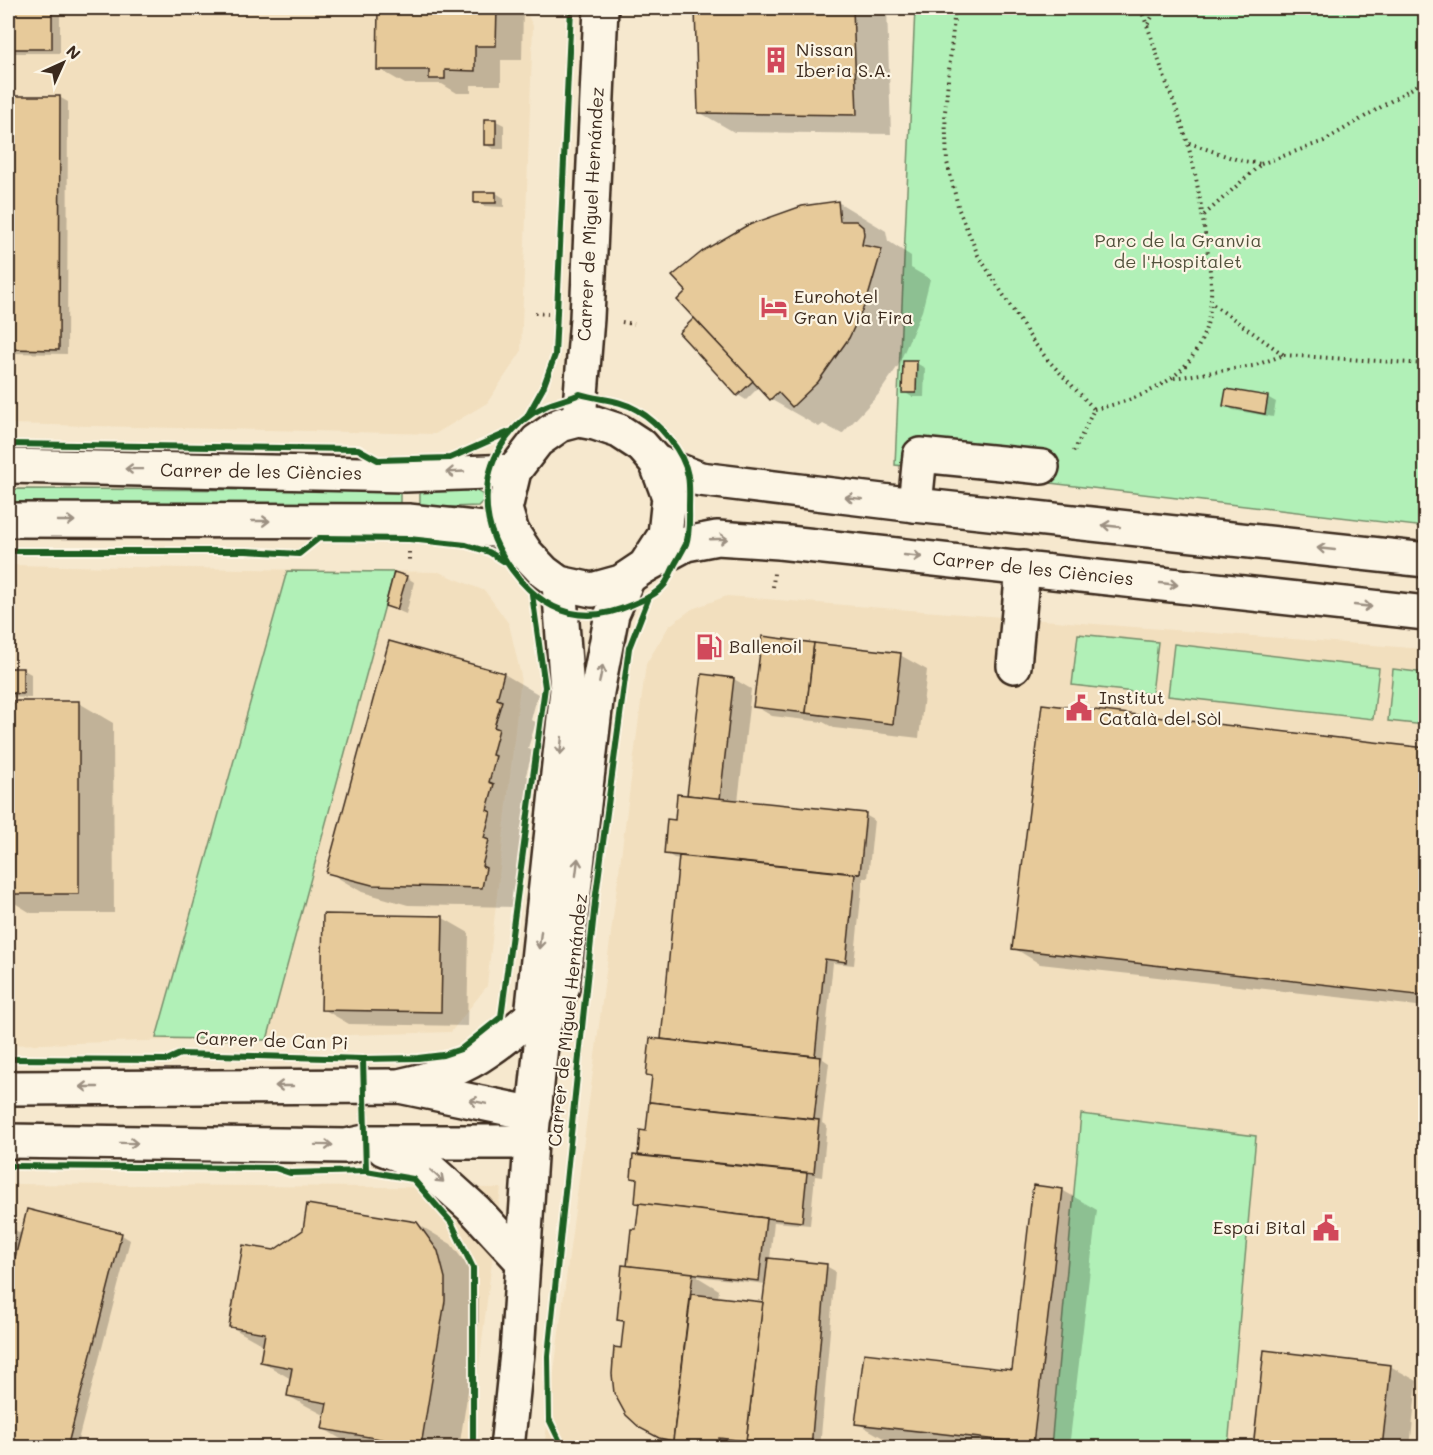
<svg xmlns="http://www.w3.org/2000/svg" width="1433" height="1455" viewBox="0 0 1433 1455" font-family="Mali,sans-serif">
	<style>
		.built { fill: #f2dfbe }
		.green { fill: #b1f0b7; stroke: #768d6a; stroke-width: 1.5 }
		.shadow { fill: #0003; fill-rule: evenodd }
		.building { fill: #e7ca9a; stroke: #3b2a1e; stroke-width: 1.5 }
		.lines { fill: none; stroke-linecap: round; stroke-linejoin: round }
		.minor-casing { stroke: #3b2a1e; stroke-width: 38 }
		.path { stroke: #3b2a1e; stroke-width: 4; stroke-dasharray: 1.5 4.5; stroke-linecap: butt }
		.minor { stroke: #fcf5e5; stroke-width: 33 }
		.cycleway-casing { stroke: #fcf5e5; stroke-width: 10 }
		.cycleway { stroke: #1b5e20; stroke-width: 6 }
		.oneway { stroke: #9c9082 }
		.labels { text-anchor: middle; stroke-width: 4.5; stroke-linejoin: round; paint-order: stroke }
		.poi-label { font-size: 18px; fill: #3b2a1e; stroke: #fcf5e5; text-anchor: start }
		.street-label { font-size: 18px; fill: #3b2a1e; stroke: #fcf5e5 }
		.park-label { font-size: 18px; fill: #53523d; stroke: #fcf5e5 }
	</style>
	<rect width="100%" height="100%" fill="#f6e8ce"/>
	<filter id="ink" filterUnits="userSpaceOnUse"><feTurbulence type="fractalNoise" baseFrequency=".0167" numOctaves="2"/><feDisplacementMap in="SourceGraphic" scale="12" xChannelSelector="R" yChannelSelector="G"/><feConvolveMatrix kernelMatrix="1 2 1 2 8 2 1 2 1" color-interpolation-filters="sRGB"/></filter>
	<g filter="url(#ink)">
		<g class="built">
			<polygon points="8,8 524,8 533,26 521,352 487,403 435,434 8,424"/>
			<polygon points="8,565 439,572 485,591 509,624 521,676 487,986 451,1032 8,1045"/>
			<polygon points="727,596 1425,649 1425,1447 544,1448 646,664 669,626 692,609"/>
			<polygon points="8,1184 501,1188 469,1447 8,1448"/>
		</g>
		<g class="green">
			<polygon points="915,8 1425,8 1425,527 895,465"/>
			<polygon points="8,489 400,490 400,507 8,506"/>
			<polygon points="420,490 475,490 482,494 483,501 478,506 420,508"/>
			<polygon points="287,571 394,572 267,1040 156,1038"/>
			<polygon points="1078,634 1158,642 1152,694 1072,685"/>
			<polygon points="1174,644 1379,668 1373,719 1168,696"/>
			<polygon points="1393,669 1425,673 1425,725 1388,721"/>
			<polygon points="1081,1114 1256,1136 1228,1447 1051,1447"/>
		</g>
		<g class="shadow">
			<rect x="8" y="8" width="52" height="45"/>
			<polygon points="379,8 523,8 522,60 501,60 501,85 471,85 471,93 457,93 442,84 405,84 379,69"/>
			<polygon points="696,8 887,8 891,134 734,132 699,112"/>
			<polygon points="59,97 68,102 67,354 8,353 8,98"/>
			<polygon points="496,121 504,125 504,149 493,149 485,144"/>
			<polygon points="476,193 496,193 504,198 504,207 484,206 476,202"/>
			<polygon points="838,202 886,231 888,241 911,256 911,268 930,279 922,311 898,366 878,395 842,434 823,424 819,427 770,399 759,387 746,400 738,395"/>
			<polygon points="916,363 925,368 924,397 912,397 904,392"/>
			<polygon points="1267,397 1276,402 1273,417 1233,410 1225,405"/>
			<polygon points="406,577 414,582 406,614 387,606"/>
			<polygon points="701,649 708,650 717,655 716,659 709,658 701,653"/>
			<polygon points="900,655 927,670 919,738 834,728 823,722 772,716 755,706"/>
			<polygon points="8,669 22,669 31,674 31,698 8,697"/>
			<polygon points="504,674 538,694 531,720 536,722 528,748 533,750 526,775 530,778 524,803 528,805 520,831 525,834 518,858 523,861 516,887 520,889 516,907 408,905 362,892 328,872"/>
			<path d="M 734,679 L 751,689 L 738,802 L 865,815 L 874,820 L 868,878 L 863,878 L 854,965 L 833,963 L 823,1059 L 829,1063 L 822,1123 L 827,1126 L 822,1177 L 815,1176 L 810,1225 L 774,1222 L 770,1259 L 826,1266 L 835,1271 L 820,1448 L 774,1448 L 727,1442 L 727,1448 L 675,1448 L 650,1433 L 623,1350 L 625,1323 L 618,1320 L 628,1267 L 638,1231 L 641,1204 L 636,1202 L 638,1181 L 632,1177 L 639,1157 L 642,1132 L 648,1132 L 654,1078 L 648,1074 L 662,1041 L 680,859 L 674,858 L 666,853 ZM 696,1276 L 766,1284 L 764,1304 L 718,1299 L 719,1290 Z"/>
			<polygon points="8,702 79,703 113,723 114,913 31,913 8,899"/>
			<polygon points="1426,750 1426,1007 1040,964 1014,948"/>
			<polygon points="443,918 469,933 467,1026 349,1024 323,1009"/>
			<polygon points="1062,1190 1097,1210 1069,1448 933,1448 892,1443 857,1423 1013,1372"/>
			<polygon points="28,1211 122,1235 130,1240 76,1448 8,1448 8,1226 22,1234"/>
			<polygon points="416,1223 451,1244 472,1272 479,1299 479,1321 459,1448 356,1448 324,1429 326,1416 288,1396 291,1379 262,1362 265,1346 231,1327 275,1252"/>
			<polygon points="1390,1366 1417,1381 1410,1448 1255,1448"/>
		</g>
		<g class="building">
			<rect x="8" y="8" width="44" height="41"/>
			<polygon points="378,8 497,8 496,46 475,46 475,71 445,70 445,79 429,79 429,70 377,70"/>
			<polygon points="695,8 853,8 857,115 698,113"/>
			<polygon points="8,96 60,96 59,350 8,349"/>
			<rect x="484" y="119" width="12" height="26"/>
			<rect x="474" y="192" width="22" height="11"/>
			<polygon points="838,201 840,221 856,221 863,227 864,234 862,245 882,249 867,300 849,338 818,382 792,407 778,392 770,400 677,300 686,291 672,276 704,250 746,226 802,206"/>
			<polygon points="694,318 753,381 737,396 679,333"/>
			<polygon points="903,361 917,361 916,393 902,393"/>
			<polygon points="1226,389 1268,396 1265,414 1223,406"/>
			<polygon points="394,572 407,576 397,610 385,606"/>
			<polygon points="762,636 814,643 806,713 753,707"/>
			<polygon points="389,641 504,673 497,699 502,701 494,727 499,729 492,755 496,756 489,782 494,784 487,810 491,812 484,838 489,840 482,866 486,868 482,888 372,885 326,873"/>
			<polygon points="814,643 901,653 893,724 806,713"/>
			<polygon points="8,668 23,668 23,694 8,693"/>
			<polygon points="702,674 734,678 720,799 687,795"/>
			<rect x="8" y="701" width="71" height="193"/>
			<polygon points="1042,704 1426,748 1426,996 1012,949"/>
			<polygon points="677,794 866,813 860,874 664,854 667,819 675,820"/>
			<polygon points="679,856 855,874 846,962 825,959 815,1056 661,1039"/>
			<polygon points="323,914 443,916 441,1012 321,1010"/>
			<polygon points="650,1038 821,1057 814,1119 649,1102 652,1076 646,1075"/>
			<polygon points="649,1102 819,1120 814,1173 638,1155 640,1130 646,1131"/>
			<polygon points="633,1155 807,1173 802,1222 635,1203 637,1179 631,1178"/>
			<polygon points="1033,1185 1063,1189 1033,1444 855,1424 864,1353 1012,1370"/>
			<polygon points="639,1203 766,1218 759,1281 627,1266 631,1229 636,1229"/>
			<polygon points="307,1204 417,1222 438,1251 445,1278 445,1301 421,1446 322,1429 327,1403 287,1396 292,1368 260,1362 265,1333 229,1327 243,1245 274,1250 303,1230"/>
			<polygon points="27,1209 122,1233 67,1448 8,1448 8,1286"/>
			<polygon points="768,1258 827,1264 811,1448 772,1448 773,1444 746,1441"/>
			<polygon points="622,1265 693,1273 673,1441 659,1438 640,1428 626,1415 614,1393 612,1374 614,1347 621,1348 624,1321 617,1320"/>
			<polygon points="691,1294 763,1302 746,1441 719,1438 718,1446 673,1441"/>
			<polygon points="1264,1350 1391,1365 1382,1448 1253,1448"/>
		</g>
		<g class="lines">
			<g class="minor-casing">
				<g id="minor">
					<polygon points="579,420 595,423 619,431 642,446 656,462 669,497 665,535 645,566 621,582 592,590 559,583 544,572 526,553 512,532 505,509 514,471 537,441 560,425"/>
					<polyline points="579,420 587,318 601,8"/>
					<polyline points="656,462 700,479 915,505 1426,560"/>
					<polyline points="8,466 405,475 514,471"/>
					<polyline points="915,505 920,455 1042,467"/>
					<polyline points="8,520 408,521 512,532"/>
					<polyline points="645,566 686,544 717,538 779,542 1426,613"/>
					<polyline points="1014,666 1023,568"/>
					<polyline points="543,1026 532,1016 567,690 559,583"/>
					<path d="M 403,1085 C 432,1079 463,1068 487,1051 C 503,1041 517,1028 532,1016"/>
					<polyline points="8,1088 399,1086 535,1114"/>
					<polyline points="8,1141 346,1146 365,1142 531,1142"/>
					<polyline points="384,1149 425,1165 475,1210 523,1262"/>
					<polyline points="507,1448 517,1353 531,1142 543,1026 563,986 597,692 612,614 628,578"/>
				</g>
			</g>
			<g class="path">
				<polyline points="955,8 945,112 947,162 959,210 978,255 1032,340 1047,359 1094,409 1073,454"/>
				<polyline points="1148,24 1157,8"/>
				<polyline points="1189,143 1238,160 1261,164 1203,216"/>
				<polyline points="1261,164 1324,141 1426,80"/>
				<polyline points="535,313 548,314"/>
				<polyline points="622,322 634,324"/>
				<polyline points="1284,355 1426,364"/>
				<polyline points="1174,378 1253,366 1284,355 1211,303"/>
				<path d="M 1094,409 C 1131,402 1178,385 1197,349 C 1218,311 1211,275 1205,234 C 1201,204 1196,174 1188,145 C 1182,121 1172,99 1164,76 C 1156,53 1150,30 1140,8"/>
				<polyline points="409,552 409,563"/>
				<polyline points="773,587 774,573"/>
			</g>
			<use href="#minor" class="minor"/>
			<g class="cycleway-casing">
				<g id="cycleway">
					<path d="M 580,394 C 599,400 619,399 637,410 C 658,422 684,451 688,476 C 690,486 689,497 689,508 C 689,519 690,532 686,544 C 683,550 679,557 675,564 C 672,570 669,578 665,584 C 656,595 643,600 631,605 C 588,624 552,616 521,581 C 499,555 484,527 487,491 C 489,454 513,421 546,406 C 557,401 569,399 580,394 Z"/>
					<polyline points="528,415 543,388 555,355 571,8"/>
					<polyline points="8,444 358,449 378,460 450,458 509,432"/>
					<polyline points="8,551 246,551 299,554 319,538 409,539 466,545 489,552 505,562"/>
					<polyline points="8,1059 167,1060 180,1054 363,1059 418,1058 443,1055 461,1049 501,1017 545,687 532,594"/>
					<polyline points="363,1059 366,1171 413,1179 451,1222 473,1268 473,1448"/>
					<polyline points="8,1166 275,1168 290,1173 366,1171"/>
					<polyline points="563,1448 549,1419 548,1356 595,902 629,648 649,597"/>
				</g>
			</g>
			<use href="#cycleway" class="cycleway"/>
		</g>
		<defs><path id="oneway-shaft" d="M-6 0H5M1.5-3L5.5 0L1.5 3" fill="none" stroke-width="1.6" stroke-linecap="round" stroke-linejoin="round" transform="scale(1.5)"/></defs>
		<g class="oneway">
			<use href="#oneway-shaft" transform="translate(134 469) rotate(-179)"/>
			<use href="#oneway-shaft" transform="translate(455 472) rotate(177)"/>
			<use href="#oneway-shaft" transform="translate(854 498) rotate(-173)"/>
			<use href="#oneway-shaft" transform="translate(66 521)"/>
			<use href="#oneway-shaft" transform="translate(261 521)"/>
			<use href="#oneway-shaft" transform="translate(1111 526) rotate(-174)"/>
			<use href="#oneway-shaft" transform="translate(719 539) rotate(-2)"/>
			<use href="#oneway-shaft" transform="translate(1326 549) rotate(-174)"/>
			<use href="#oneway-shaft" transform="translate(913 556) rotate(6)"/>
			<use href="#oneway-shaft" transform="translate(1169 584) rotate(6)"/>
			<use href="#oneway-shaft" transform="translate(1363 606) rotate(6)"/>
			<use href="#oneway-shaft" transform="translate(601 674) rotate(-79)"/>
			<use href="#oneway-shaft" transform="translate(561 746) rotate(96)"/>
			<use href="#oneway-shaft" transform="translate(577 867) rotate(-83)"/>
			<use href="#oneway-shaft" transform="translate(540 940) rotate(97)"/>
			<use href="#oneway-shaft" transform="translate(284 1086) rotate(180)"/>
			<use href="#oneway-shaft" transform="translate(89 1087) rotate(180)"/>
			<use href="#oneway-shaft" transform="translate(478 1102) rotate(-168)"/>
			<use href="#oneway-shaft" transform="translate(129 1143) rotate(1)"/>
			<use href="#oneway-shaft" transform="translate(324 1145) rotate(1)"/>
			<use href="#oneway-shaft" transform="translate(437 1176) rotate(42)"/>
		</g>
	</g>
	<defs>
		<g id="building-bare" transform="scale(2.07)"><path d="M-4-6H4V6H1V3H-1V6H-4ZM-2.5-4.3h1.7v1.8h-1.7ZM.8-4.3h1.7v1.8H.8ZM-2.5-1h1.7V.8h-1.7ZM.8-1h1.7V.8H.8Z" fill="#d1495b" stroke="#fcf5e5" stroke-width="2.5" paint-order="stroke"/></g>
		<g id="hotel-bare" transform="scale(2.07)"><path d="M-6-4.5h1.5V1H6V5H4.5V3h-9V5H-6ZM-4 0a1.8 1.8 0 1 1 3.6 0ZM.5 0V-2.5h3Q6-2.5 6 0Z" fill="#d1495b" stroke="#fcf5e5" stroke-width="2.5" paint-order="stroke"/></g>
		<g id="fuel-bare" transform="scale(2.07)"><path d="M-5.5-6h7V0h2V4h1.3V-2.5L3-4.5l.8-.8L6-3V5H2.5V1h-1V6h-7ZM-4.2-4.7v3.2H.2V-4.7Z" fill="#d1495b" stroke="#fcf5e5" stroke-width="2.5" paint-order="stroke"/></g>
		<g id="civic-bare" transform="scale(2.07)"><path d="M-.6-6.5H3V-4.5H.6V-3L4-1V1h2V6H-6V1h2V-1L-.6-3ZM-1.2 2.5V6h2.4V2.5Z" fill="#d1495b" stroke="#fcf5e5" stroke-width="2.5" paint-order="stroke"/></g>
	</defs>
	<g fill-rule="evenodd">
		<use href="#building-bare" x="776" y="60"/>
		<use href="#hotel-bare" x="774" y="307"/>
		<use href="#fuel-bare" x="709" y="647"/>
		<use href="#civic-bare" x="1079" y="708"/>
		<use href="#civic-bare" x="1326" y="1228"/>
	</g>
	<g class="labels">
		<g class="poi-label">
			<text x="796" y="56">Nissan<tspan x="796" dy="21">Iberia S.A.</tspan></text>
			<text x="794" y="303">Eurohotel<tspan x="794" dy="21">Gran Via Fira</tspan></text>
			<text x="729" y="653">Ballenoil</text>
			<text x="1099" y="704">Institut<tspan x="1099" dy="21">Català del Sòl</tspan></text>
			<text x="1306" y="1234" text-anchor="end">Espai Bital</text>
		</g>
		<g class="street-label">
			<text transform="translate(591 214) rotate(-87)" y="6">Carrer de Miguel Hernández</text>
			<text transform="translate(261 472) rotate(1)" y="6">Carrer de les Ciències</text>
			<text transform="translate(1033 569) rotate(6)" y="6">Carrer de les Ciències</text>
			<text transform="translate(568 1020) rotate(-84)" y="6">Carrer de Miguel Hernández</text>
			<text transform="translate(272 1041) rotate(2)" y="6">Carrer de Can Pi</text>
		</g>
		<g class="park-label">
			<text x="1178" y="247">Parc de la Granvia<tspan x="1178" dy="21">de l'Hospitalet</tspan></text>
		</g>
	</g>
	<rect width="1433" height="1455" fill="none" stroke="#fcf5e5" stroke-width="30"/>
	<rect x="15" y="15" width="1403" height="1425" fill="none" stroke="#3b2a1e" stroke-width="2" filter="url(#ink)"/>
	<g transform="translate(63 63) rotate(45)" stroke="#fcf5e5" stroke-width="4.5" paint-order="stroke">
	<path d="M0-4.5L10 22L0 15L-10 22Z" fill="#3b2a1e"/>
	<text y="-9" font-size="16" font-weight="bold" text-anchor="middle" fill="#3b2a1e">N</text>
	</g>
</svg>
